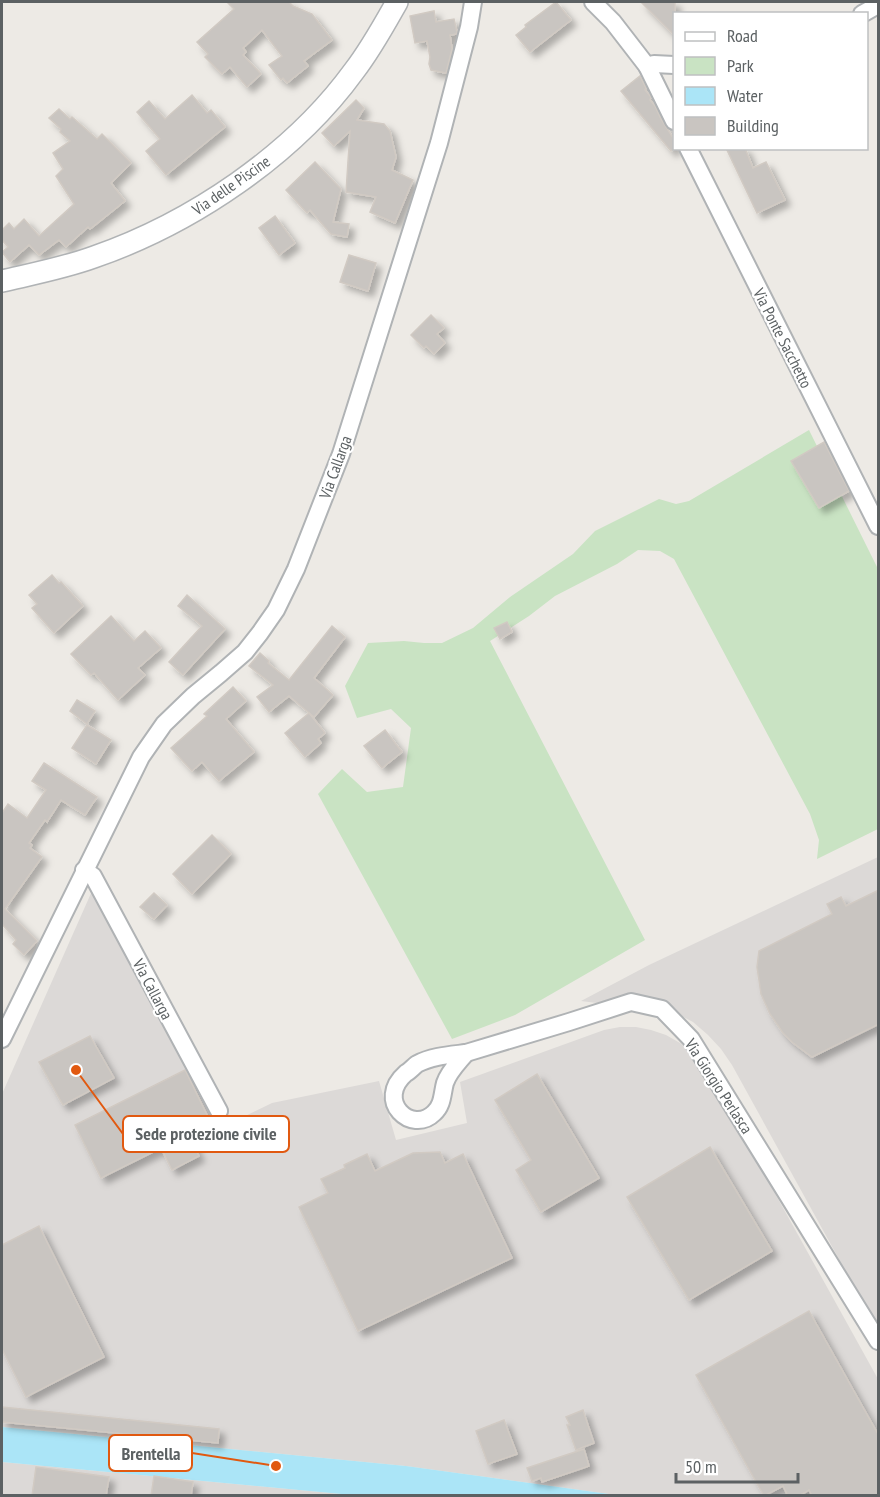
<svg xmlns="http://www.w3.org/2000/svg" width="880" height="1497" viewBox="0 0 880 1497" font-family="'PT Sans Narrow',sans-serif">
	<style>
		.industrial { fill: #dcd9d7 }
		.green { fill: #c9e3c3 }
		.water { fill: #abe5f7 }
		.building { fill: #c9c5c1; stroke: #d1cac3; stroke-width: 1.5; filter: url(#shadow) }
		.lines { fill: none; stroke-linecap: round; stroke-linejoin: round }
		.minor-casing { stroke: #b0b3b5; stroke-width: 20 }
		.tertiary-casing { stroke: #b0b3b5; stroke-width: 24 }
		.minor { stroke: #fff; stroke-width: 16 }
		.tertiary { stroke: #fff; stroke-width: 21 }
		.labels { text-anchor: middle; stroke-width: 4.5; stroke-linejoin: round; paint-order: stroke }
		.street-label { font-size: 16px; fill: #5c6163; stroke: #fff }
		.leader { fill: none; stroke: #e15910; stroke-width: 2 }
		.callout-dot { fill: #e15910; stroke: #fff; stroke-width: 2 }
		.callout { fill: #fff; stroke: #e15910; stroke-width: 2 }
		.callout-label { font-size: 18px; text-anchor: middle; font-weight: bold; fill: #5c6163 }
	</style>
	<defs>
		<filter id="shadow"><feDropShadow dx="5.5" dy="5.5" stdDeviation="3" flood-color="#0004"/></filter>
	</defs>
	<rect width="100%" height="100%" fill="#edeae5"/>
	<g class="industrial">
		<polygon points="878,857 878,1330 732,1065 721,1049 708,1035 693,1022 676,1013 581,1001 649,965"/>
		<polygon points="92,891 209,1113 213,1117 226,1123 233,1122 272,1103 379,1081 396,1140 467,1123 460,1082 604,1030 620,1027 636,1027 651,1030 666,1035 680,1043 692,1053 711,1078 878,1379 878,1495 616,1495 406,1466 2,1427 2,1094"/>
		<polygon points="2,1462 352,1495 2,1495"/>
	</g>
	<polygon class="green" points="809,430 878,569 878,829 817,859 819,840 810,814 674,559 660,551 638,550 617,564 555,596 529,616 490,641 645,940 515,1015 452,1039 318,794 342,769 367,792 403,787 411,728 391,709 357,718 345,686 368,643 404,641 424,643 442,643 473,628 510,597 573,554 595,531 659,499 676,504 689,501"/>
	<polygon class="water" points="2,1427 406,1466 616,1495 352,1495 2,1462"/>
	<g class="building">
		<polygon points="227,2 289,2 293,6 312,14 332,40 304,61 308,66 287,83 283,78 281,80 269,65 282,56 262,30 243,48 246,52 243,55 261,74 247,87 230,67 222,74 205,57 208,54 197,42 234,9"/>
		<polygon points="556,2 571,20 530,52 516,35 526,27 525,25"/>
		<polygon points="641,2 675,2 675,36"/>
		<polygon points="434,11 436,22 454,19 457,32 456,34 450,35 452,49 446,73 431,70 429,64 430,57 427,41 415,43 410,16"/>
		<polygon points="640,76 646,88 645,90 651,97 650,100 655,106 661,119 675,141 675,148 671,151 621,91"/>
		<polygon points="192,95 207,113 211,110 225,127 166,175 146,151 160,139 137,112 149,101 165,119"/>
		<polygon points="356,100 364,108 357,120 384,124 390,131 396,157 392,170 413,180 395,223 370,212 376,197 346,192 350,131 334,146 322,133"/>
		<polygon points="59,109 70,119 72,117 97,139 102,134 131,163 111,183 125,201 90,229 88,227 66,247 59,240 39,255 29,245 10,262 2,252 8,247 2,240 2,230 9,223 14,229 24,219 39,236 74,204 56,176 63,169 53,153 70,141 60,132 61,129 49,118"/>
		<polygon points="726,148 745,148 753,168 766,162 785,200 757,213"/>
		<polygon points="315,162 341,189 333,222 349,224 347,237 331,234 310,210 307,213 286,190"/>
		<polygon points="275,216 295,243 279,255 259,228"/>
		<polygon points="349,255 376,263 368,291 340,282"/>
		<polygon points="431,315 444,328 437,334 445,343 434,354 426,346 424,348 411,335"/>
		<polygon points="824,442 849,491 819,508 791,461"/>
		<polygon points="52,575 59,583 61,582 83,606 54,633 32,608 37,604 29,595"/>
		<polygon points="187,595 225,629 183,675 169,662 202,626 178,606"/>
		<polygon points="111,616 134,641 145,631 161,648 138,668 145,675 118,700 94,673 91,675 71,654"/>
		<polygon points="507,622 512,632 500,639 494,628"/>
		<polygon points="332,626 345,637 314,678 333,695 314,717 289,696 269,712 257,697 273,685 249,666 260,653 269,661 268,663 289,680"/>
		<polygon points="233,687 246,701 226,719 254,752 219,781 202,762 192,771 171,748 207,716 204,714"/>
		<polygon points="77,700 95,711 87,724 70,711"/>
		<polygon points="309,713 325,733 318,739 321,743 305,757 285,733"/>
		<polygon points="87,725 111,740 96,764 72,748"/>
		<polygon points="385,730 402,752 382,768 364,746"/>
		<polygon points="44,763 97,797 85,815 61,800 47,822 45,820 29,843 32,845 30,848 42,857 5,909 37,941 24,955 13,944 16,940 2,924 2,813 8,804 27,818 46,790 32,781"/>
		<polygon points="212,835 231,854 192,894 173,874"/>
		<polygon points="879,890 879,1024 812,1057 792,1042 783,1033 770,1014 761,994 759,980 757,967 759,951 832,914 827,904 841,897 846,906"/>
		<polygon points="154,893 167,905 154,919 140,907"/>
		<polygon points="90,1036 114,1078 63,1105 39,1062"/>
		<polygon points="185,1070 211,1123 206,1125 211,1134 192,1143 199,1156 172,1170 161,1148 101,1178 75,1125"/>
		<polygon points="537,1074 599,1178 541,1212 516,1170 531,1160 495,1100"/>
		<polygon points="710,1147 772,1251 689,1300 627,1197"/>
		<polygon points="440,1152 445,1163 463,1154 512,1258 358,1331 299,1207 328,1193 321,1179 345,1168 344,1165 367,1154 375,1171 413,1153"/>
		<polygon points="39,1226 104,1357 26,1397 2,1349 2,1245"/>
		<polygon points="809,1311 879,1436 879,1496 812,1496 809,1490 799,1496 788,1496 783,1486 764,1496 696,1375"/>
		<polygon points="2,1407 219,1429 218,1443 2,1422"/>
		<polygon points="583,1410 594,1443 576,1450 567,1425 570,1425 566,1417"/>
		<polygon points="504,1420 517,1454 488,1464 476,1431"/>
		<polygon points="584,1449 589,1466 542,1482 541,1478 532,1481 527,1468"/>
		<polygon points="36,1467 109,1477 106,1496 32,1496"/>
		<polygon points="154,1476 193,1482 191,1496 151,1496"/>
	</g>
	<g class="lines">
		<g class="minor-casing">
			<g id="minor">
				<polyline points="593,2 613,22 647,66 674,121"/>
				<polyline points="862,14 878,5"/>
				<polyline points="647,66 654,64 674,65"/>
				<polyline points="688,148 878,526"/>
				<polyline points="84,870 93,876 219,1111"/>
				<polyline points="2,1039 141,757 164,724 193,696 221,673 245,652 260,633 276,610 296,569 341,454 439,143 469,27 473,2"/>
				<polyline points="466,1053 569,1022 631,1002 662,1009 691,1039 878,1341"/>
				<path d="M 466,1053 C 459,1062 449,1071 445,1083 C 442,1094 443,1105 434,1113 C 412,1135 374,1101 406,1073 C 410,1071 413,1067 417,1064 C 432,1056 450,1055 466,1053 Z"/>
			</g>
		</g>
		<g class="tertiary-casing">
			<path id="tertiary" d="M 2,281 C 32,274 64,268 94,257 C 192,223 293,155 354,71 C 371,49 384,25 397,2"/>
		</g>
		<use href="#minor" class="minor"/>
		<use href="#tertiary" class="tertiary"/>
	</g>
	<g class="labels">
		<g class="street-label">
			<text transform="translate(231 185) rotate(-35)" y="6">Via delle Piscine</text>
			<text transform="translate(783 338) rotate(63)" y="6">Via Ponte Sacchetto</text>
			<text transform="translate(335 467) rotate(-70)" y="6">Via Callarga</text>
			<text transform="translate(153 989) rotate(62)" y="6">Via Callarga</text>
			<text transform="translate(719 1086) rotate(57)" y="6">Via Giorgio Perlasca</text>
		</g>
	</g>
	<path class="leader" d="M76 1070L123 1134M276 1466L192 1453"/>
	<g class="callout-dot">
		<circle cx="76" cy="1070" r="6"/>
		<circle cx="276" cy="1466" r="6"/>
	</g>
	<g class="callout">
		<rect x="123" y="1116" width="166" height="36" rx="6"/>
		<rect x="109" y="1435" width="83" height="36" rx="6"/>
	</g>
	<g class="callout-label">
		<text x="206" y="1140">Sede protezione civile</text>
		<text x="151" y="1460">Brentella</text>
	</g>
	<rect width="880" height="1497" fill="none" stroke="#5c6163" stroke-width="6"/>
	<rect x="673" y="12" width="195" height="138" fill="#ffffff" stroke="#bec0c1" stroke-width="1.5"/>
	<rect x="685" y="32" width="30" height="9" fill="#ffffff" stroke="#bec0c1" stroke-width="1.5"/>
	<text x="727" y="42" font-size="18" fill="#5c6163">Road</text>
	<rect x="685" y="57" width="30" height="18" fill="#c9e3c3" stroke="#bec0c1" stroke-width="1.5"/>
	<text x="727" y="72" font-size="18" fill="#5c6163">Park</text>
	<rect x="685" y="87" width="30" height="18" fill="#abe5f7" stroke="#bec0c1" stroke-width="1.5"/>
	<text x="727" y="102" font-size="18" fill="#5c6163">Water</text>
	<rect x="685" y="117" width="30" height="18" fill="#c9c5c1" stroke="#bec0c1" stroke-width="1.5"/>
	<text x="727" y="132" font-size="18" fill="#5c6163">Building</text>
	<path d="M676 1473v9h122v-9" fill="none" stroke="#5c6163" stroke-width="3"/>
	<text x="685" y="1473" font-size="18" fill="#5c6163" stroke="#ffffff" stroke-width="4.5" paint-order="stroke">50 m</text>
</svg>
